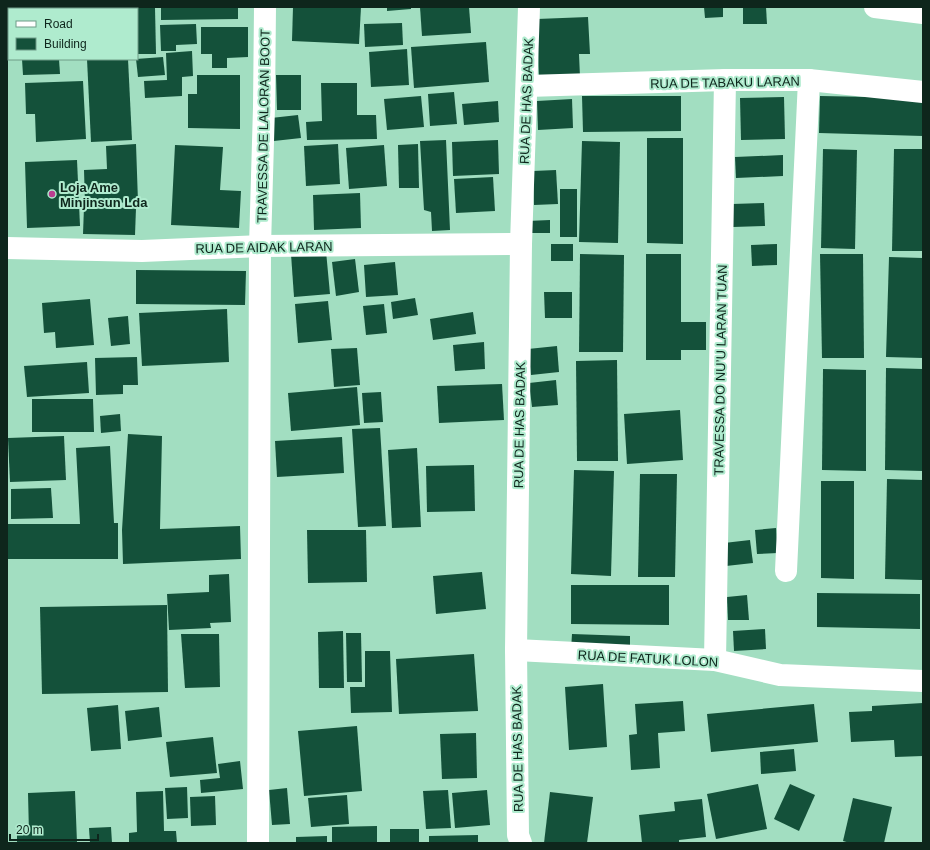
<svg xmlns="http://www.w3.org/2000/svg" width="930" height="850" viewBox="0 0 930 850" font-family="Arial,sans-serif">
	<style>
		.building { fill: #14513a }
		.lines { fill: none; stroke-linecap: round; stroke-linejoin: round }
		.minor { stroke: #fff; stroke-width: 22 }
		.poi-dot { fill: #b93e90; stroke: #afebce; stroke-width: 1.5 }
		.labels { text-anchor: middle; stroke-width: 4; stroke-linejoin: round; paint-order: stroke }
		.street-label { font-size: 13px; fill: #0e261c; stroke: #afebce }
		.poi-label { font-size: 13px; font-weight: bold; fill: #0e261c; stroke: #afebce; text-anchor: start }
	</style>
	<rect width="100%" height="100%" fill="#a2dec1"/>
	<g class="building">
		<rect x="56" y="7" width="31" height="2"/>
		<polygon points="161,7 238,7 238,19 161,20"/>
		<polygon points="293,7 361,7 359,44 292,41"/>
		<polygon points="387,7 411,7 411,9 387,11"/>
		<polygon points="420,7 469,7 471,33 422,36"/>
		<polygon points="704,7 723,7 723,17 705,18"/>
		<polygon points="743,7 766,7 767,24 743,24"/>
		<polygon points="137,8 155,8 156,54 137,54"/>
		<polygon points="588,17 590,54 579,54 580,77 539,78 537,19"/>
		<polygon points="402,23 403,45 365,47 364,24"/>
		<polygon points="196,24 197,44 176,45 176,51 161,51 160,25"/>
		<polygon points="201,27 248,27 248,57 227,58 227,68 212,68 212,54 201,54"/>
		<polygon points="486,42 489,82 414,88 411,47"/>
		<polygon points="407,49 409,85 371,87 369,52"/>
		<polygon points="192,51 193,76 182,77 182,96 145,98 144,81 167,80 166,53"/>
		<polygon points="163,57 165,75 138,77 136,59"/>
		<polygon points="22,59 59,59 60,74 23,75"/>
		<polygon points="87,59 128,59 132,140 91,142"/>
		<polygon points="197,75 240,75 240,129 188,128 188,94 197,94"/>
		<polygon points="276,75 301,75 301,110 277,110"/>
		<polygon points="83,81 86,139 36,142 35,114 26,114 25,83"/>
		<polygon points="321,83 357,83 357,115 376,115 377,139 307,140 306,122 322,121"/>
		<polygon points="454,92 457,124 430,126 428,94"/>
		<polygon points="421,96 424,127 387,130 384,99"/>
		<polygon points="582,96 681,96 681,131 583,132"/>
		<polygon points="820,96 923,98 923,136 819,133"/>
		<polygon points="784,97 785,139 741,140 740,98"/>
		<polygon points="572,99 573,128 538,130 537,101"/>
		<polygon points="498,101 499,122 464,125 462,104"/>
		<polygon points="298,115 301,138 274,141 271,118"/>
		<polygon points="647,138 683,138 683,244 647,243"/>
		<polygon points="446,140 450,230 432,231 431,212 424,210 420,141"/>
		<polygon points="498,140 499,174 453,176 452,142"/>
		<polygon points="582,141 620,142 618,243 579,242"/>
		<polygon points="136,144 138,202 85,204 84,170 107,169 106,146"/>
		<polygon points="338,144 340,184 306,186 304,146"/>
		<polygon points="418,144 419,188 399,188 398,145"/>
		<polygon points="175,145 223,147 220,190 241,191 239,228 171,225"/>
		<polygon points="384,145 387,186 349,189 346,148"/>
		<polygon points="823,149 857,150 855,249 821,248"/>
		<polygon points="894,149 923,149 923,251 892,251"/>
		<polygon points="783,155 783,176 736,178 735,157"/>
		<polygon points="77,160 80,226 27,228 25,162"/>
		<polygon points="556,170 558,204 534,205 533,171"/>
		<polygon points="493,177 495,211 456,213 454,179"/>
		<rect x="560" y="189" width="17" height="48"/>
		<polygon points="360,193 361,228 314,230 313,195"/>
		<polygon points="764,203 765,226 733,227 732,204"/>
		<polygon points="84,207 136,208 135,235 83,234"/>
		<polygon points="550,220 550,233 528,233 527,221"/>
		<rect x="551" y="244" width="22" height="17"/>
		<polygon points="777,244 777,265 752,266 751,245"/>
		<polygon points="326,251 330,294 294,297 291,254"/>
		<polygon points="580,254 624,255 623,352 579,352"/>
		<polygon points="646,254 681,254 681,322 706,322 706,350 681,350 681,360 646,360"/>
		<polygon points="820,254 863,254 864,358 822,358"/>
		<polygon points="889,257 923,258 923,358 886,357"/>
		<polygon points="355,259 359,292 336,296 332,262"/>
		<polygon points="395,262 398,295 366,297 364,265"/>
		<polygon points="136,270 246,271 245,305 136,304"/>
		<polygon points="544,292 572,292 572,318 545,318"/>
		<polygon points="415,298 418,315 393,319 391,302"/>
		<polygon points="90,299 94,345 56,348 55,332 44,333 42,303"/>
		<polygon points="328,301 332,340 298,343 295,304"/>
		<polygon points="384,304 387,333 366,335 363,306"/>
		<polygon points="227,309 229,362 142,366 139,313"/>
		<polygon points="473,312 476,334 433,340 430,319"/>
		<polygon points="128,316 130,344 111,346 108,318"/>
		<polygon points="484,342 485,369 455,371 453,345"/>
		<polygon points="557,346 559,372 531,375 528,349"/>
		<polygon points="357,348 360,385 334,387 331,349"/>
		<polygon points="137,357 138,385 123,385 123,394 96,395 95,358"/>
		<polygon points="617,360 618,461 577,461 576,361"/>
		<polygon points="87,362 89,393 27,397 24,366"/>
		<polygon points="886,368 923,369 923,471 885,470"/>
		<polygon points="823,369 866,370 866,471 822,470"/>
		<polygon points="556,380 558,405 532,407 529,383"/>
		<polygon points="502,384 504,420 439,423 437,386"/>
		<polygon points="357,387 360,425 291,431 288,393"/>
		<polygon points="381,392 383,422 364,423 362,393"/>
		<polygon points="32,399 93,399 94,432 32,432"/>
		<polygon points="680,410 683,460 627,464 624,414"/>
		<polygon points="120,414 121,431 101,433 100,416"/>
		<polygon points="380,428 386,526 358,527 352,429"/>
		<polygon points="128,434 162,436 160,529 240,526 241,559 123,564 122,530"/>
		<polygon points="64,436 66,480 10,482 8,438"/>
		<polygon points="342,437 344,473 277,477 275,441"/>
		<polygon points="110,446 114,523 118,523 118,559 7,559 7,524 80,524 76,448"/>
		<polygon points="417,448 421,527 392,528 388,450"/>
		<polygon points="474,465 475,511 427,512 426,466"/>
		<polygon points="574,470 614,471 611,576 571,574"/>
		<polygon points="640,474 677,474 675,577 638,577"/>
		<polygon points="887,479 923,480 922,580 885,579"/>
		<polygon points="821,481 854,481 854,579 821,578"/>
		<polygon points="51,488 53,518 11,519 11,489"/>
		<polygon points="776,528 778,553 757,554 755,530"/>
		<polygon points="307,530 366,530 367,582 308,583"/>
		<polygon points="750,540 753,563 726,566 724,543"/>
		<polygon points="482,572 486,609 436,614 433,576"/>
		<polygon points="229,574 231,622 210,623 211,628 169,630 167,594 209,592 209,575"/>
		<polygon points="571,585 669,585 669,625 571,624"/>
		<polygon points="817,593 920,594 920,629 817,627"/>
		<polygon points="747,595 749,620 728,620 727,597"/>
		<polygon points="167,605 168,692 42,694 40,607"/>
		<polygon points="765,629 766,649 734,651 733,631"/>
		<polygon points="343,631 344,688 319,688 318,632"/>
		<polygon points="346,633 361,633 362,682 347,682"/>
		<polygon points="181,634 219,634 220,687 185,688"/>
		<polygon points="572,634 630,636 630,651 571,650"/>
		<polygon points="365,651 390,651 392,712 351,713 350,687 365,687"/>
		<polygon points="474,654 478,711 399,714 396,659"/>
		<polygon points="603,684 607,747 569,750 565,687"/>
		<polygon points="683,701 685,731 658,733 660,768 631,770 629,735 637,734 635,704"/>
		<polygon points="923,703 923,756 895,757 894,740 851,742 849,712 872,711 872,706"/>
		<polygon points="814,704 818,742 711,752 707,714"/>
		<polygon points="118,705 121,749 91,751 87,708"/>
		<polygon points="159,707 162,737 128,741 125,711"/>
		<polygon points="357,726 362,791 304,796 298,731"/>
		<polygon points="476,733 477,778 442,779 440,734"/>
		<polygon points="213,737 217,773 170,777 166,742"/>
		<polygon points="794,749 796,771 761,774 760,752"/>
		<polygon points="240,761 243,789 201,793 200,780 220,778 218,764"/>
		<polygon points="758,784 767,829 716,839 707,794"/>
		<polygon points="790,784 815,795 799,831 774,819"/>
		<polygon points="187,787 188,818 167,819 165,788"/>
		<polygon points="287,788 290,824 272,825 269,790"/>
		<polygon points="448,790 451,828 426,829 423,791"/>
		<polygon points="487,790 490,825 455,828 452,793"/>
		<polygon points="75,791 77,843 17,843 17,835 29,834 28,793"/>
		<polygon points="163,791 164,831 176,831 177,843 129,843 129,833 137,832 136,792"/>
		<polygon points="550,792 593,797 587,843 544,843"/>
		<polygon points="347,795 349,824 311,827 308,798"/>
		<polygon points="215,796 216,825 191,826 190,797"/>
		<polygon points="853,798 892,807 884,843 850,843 843,841"/>
		<polygon points="702,799 706,837 679,840 679,843 642,843 639,815 675,811 674,802"/>
		<polygon points="377,826 377,843 332,843 332,827"/>
		<polygon points="111,827 112,843 90,843 89,828"/>
		<rect x="390" y="829" width="29" height="14"/>
		<polygon points="478,835 478,843 429,843 429,836"/>
		<polygon points="327,836 327,843 296,843 296,837"/>
	</g>
	<g class="lines">
		<g class="minor">
			<polyline points="875,7 923,13"/>
			<polyline points="527,86 725,80 809,80 923,92"/>
			<polyline points="7,248 142,251 260,246 521,244"/>
			<polyline points="786,571 809,80"/>
			<polyline points="516,650 715,660 780,675 923,681"/>
			<polyline points="715,660 725,80"/>
			<polyline points="258,843 260,246 264,107 265,7"/>
			<polyline points="521,843 518,835 516,650 521,244 529,7"/>
		</g>
	</g>
	<circle class="poi-dot" cx="52" cy="194" r="4"/>
	<g class="labels">
		<g class="street-label">
			<text transform="translate(725 82) rotate(-1)" y="5">RUA DE TABAKU LARAN</text>
			<text transform="translate(526 101) rotate(-88)" y="5">RUA DE HAS BADAK</text>
			<text transform="translate(263 126) rotate(-89)" y="5">TRAVESSA DE LALORAN BOOT</text>
			<text transform="translate(264 247) rotate(-1)" y="5">RUA DE AIDAK LARAN</text>
			<text transform="translate(720 370) rotate(-89)" y="5">TRAVESSA DO NU’U LARAN TUAN</text>
			<text transform="translate(519 425) rotate(-89)" y="5">RUA DE HAS BADAK</text>
			<text transform="translate(648 658) rotate(3)" y="5">RUA DE FATUK LOLON</text>
			<text transform="translate(517 749) rotate(-91)" y="5">RUA DE HAS BADAK</text>
		</g>
		<g class="poi-label">
			<text x="60" y="192">Loja Ame<tspan x="60" dy="15">Minjinsun Lda</tspan></text>
		</g>
	</g>
	<rect width="930" height="850" fill="none" stroke="#0e261c" stroke-width="16"/>
	<rect x="8" y="8" width="130" height="52" fill="#afebce" stroke="#6f9c87"/>
	<rect x="16" y="21" width="20" height="6" fill="#ffffff" stroke="#6f9c87"/>
	<text x="44" y="28" font-size="12" fill="#0e261c">Road</text>
	<rect x="16" y="38" width="20" height="12" fill="#14513a" stroke="#6f9c87"/>
	<text x="44" y="48" font-size="12" fill="#0e261c">Building</text>
	<path d="M10 834v6h88v-6" fill="none" stroke="#0e261c" stroke-width="2"/>
	<text x="16" y="834" font-size="12" fill="#0e261c" stroke="#afebce" stroke-width="3" paint-order="stroke">20 m</text>
</svg>
